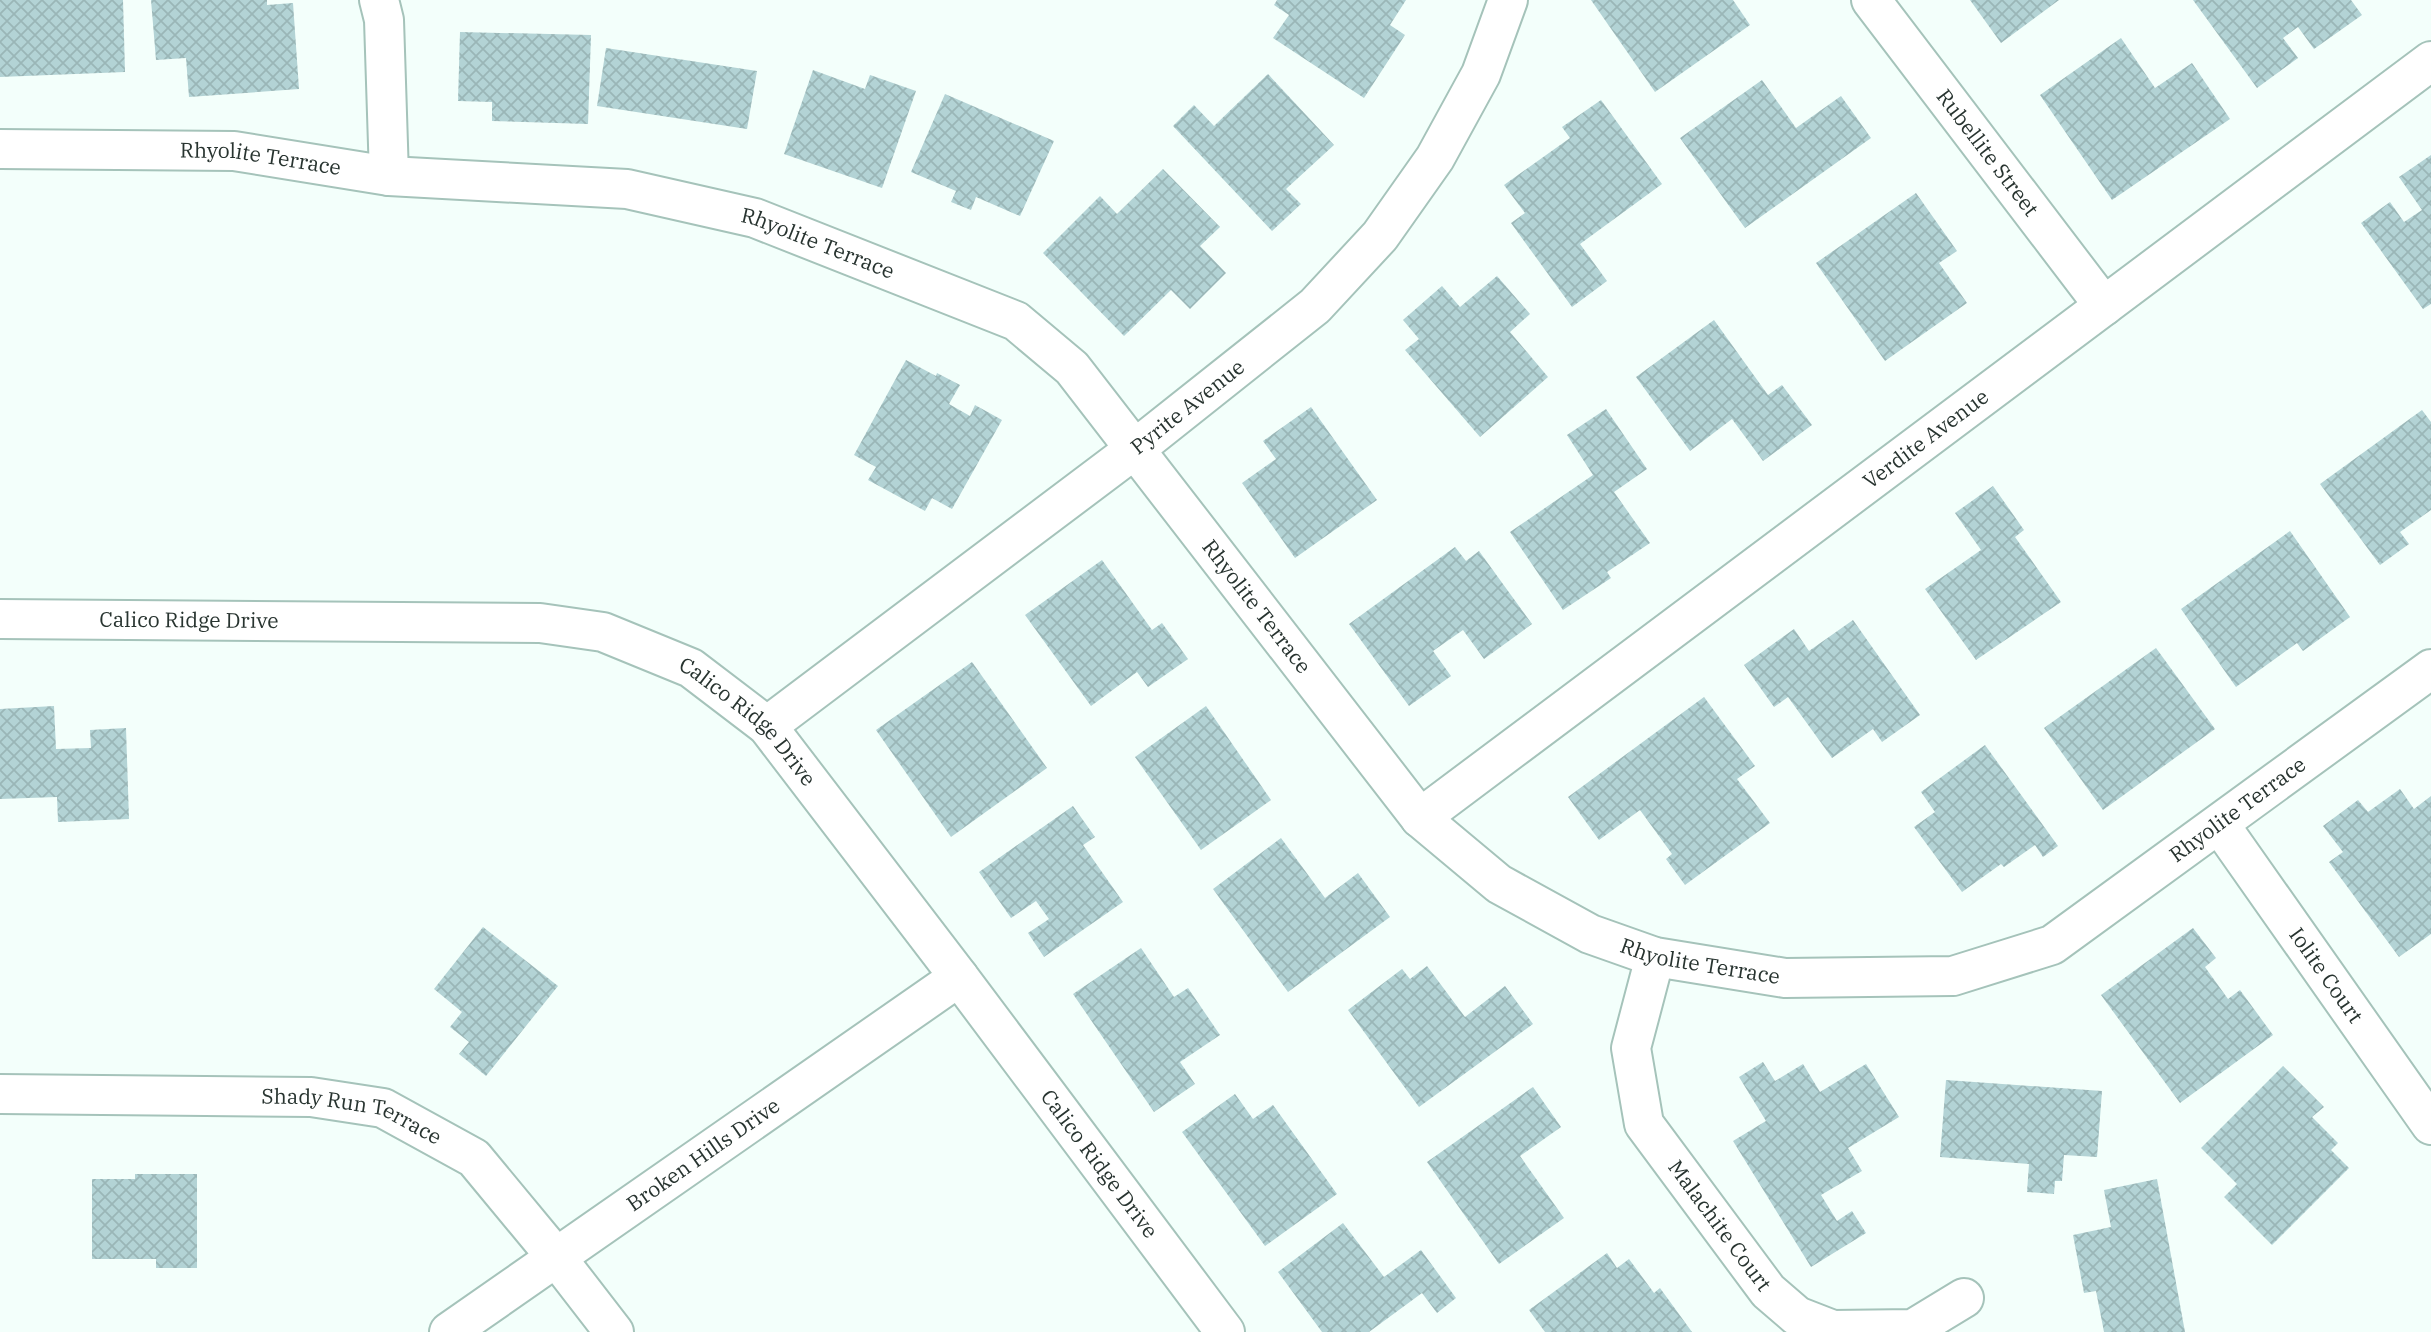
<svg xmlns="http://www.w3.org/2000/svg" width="2431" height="1332" viewBox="0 0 2431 1332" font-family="'IBM Plex Serif',serif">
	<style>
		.building { fill: url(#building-cross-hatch) }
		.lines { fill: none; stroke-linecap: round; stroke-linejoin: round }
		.minor-casing { stroke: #a5c3ba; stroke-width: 42 }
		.tertiary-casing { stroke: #a5c3ba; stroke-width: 42 }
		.minor { stroke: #fff; stroke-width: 38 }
		.tertiary { stroke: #fff; stroke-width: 38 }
		.labels { text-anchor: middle; stroke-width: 6; stroke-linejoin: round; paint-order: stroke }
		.street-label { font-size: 21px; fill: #283430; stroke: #fff }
	</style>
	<defs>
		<pattern id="building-cross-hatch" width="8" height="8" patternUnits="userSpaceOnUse" patternTransform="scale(1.75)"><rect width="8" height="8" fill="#b3d3d5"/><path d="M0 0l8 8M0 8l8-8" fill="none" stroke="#9ab6b7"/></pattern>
	</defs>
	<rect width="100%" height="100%" fill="#f3fffb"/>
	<g class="building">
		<polygon points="0,0 123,0 125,72 0,77"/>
		<polygon points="151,0 267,0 267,5 293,3 299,89 189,97 186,58 156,60"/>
		<polygon points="1277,0 1406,0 1390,25 1405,35 1364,98 1273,38 1289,15 1274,5"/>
		<polygon points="1591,0 1733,0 1750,25 1655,92"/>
		<polygon points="1970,0 2059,0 2001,43"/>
		<polygon points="2193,0 2351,0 2362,15 2314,49 2298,27 2283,38 2298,58 2257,88"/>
		<polygon points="460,32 591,35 588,124 492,121 492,102 458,101"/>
		<polygon points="2121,38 2155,88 2192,63 2230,119 2112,200 2040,95"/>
		<polygon points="606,48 757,71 747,129 597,106"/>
		<polygon points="813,70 865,89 870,75 916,91 882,188 784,154"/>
		<polygon points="1268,74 1334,145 1286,189 1301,204 1272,231 1173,126 1194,105 1214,126"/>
		<polygon points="1762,80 1796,128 1841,96 1871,138 1745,228 1680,138"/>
		<polygon points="945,94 1054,141 1020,216 976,197 971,210 951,202 956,191 911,172"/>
		<polygon points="1601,100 1662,184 1580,244 1607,281 1572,307 1511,223 1525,213 1504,185 1570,138 1562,127"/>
		<polygon points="2431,155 2431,304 2423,309 2361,223 2390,202 2404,222 2422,210 2399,177"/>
		<polygon points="1163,169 1220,227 1200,246 1226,273 1190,309 1171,290 1124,336 1043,253 1100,196 1117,214"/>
		<polygon points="1916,193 1957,251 1939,263 1967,303 1885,361 1816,263"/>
		<polygon points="1497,276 1530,314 1510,332 1548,377 1480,437 1405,350 1419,339 1403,320 1442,286 1460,307"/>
		<polygon points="1714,320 1768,395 1782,385 1812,425 1763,461 1732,419 1690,451 1636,377"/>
		<polygon points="906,360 936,376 937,373 960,385 949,404 970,416 975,405 1002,420 952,509 932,498 925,511 868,480 876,467 854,455"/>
		<polygon points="1311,407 1377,500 1295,558 1242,483 1276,459 1263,441"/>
		<polygon points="1606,409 1647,469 1614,492 1650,543 1607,572 1611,578 1563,610 1510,532 1593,475 1567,435"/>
		<polygon points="2422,410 2431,422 2431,510 2400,532 2409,544 2380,565 2320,484"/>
		<polygon points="1993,486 2024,530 2015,537 2061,602 1976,660 1925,589 1981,550 1955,513"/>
		<polygon points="2290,531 2350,617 2303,651 2297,643 2236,687 2181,609"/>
		<polygon points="1455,547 1466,561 1479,551 1532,624 1484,659 1463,630 1433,651 1451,676 1409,706 1349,624"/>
		<polygon points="1102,560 1152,630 1162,623 1188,659 1148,687 1137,672 1091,706 1025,615"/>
		<polygon points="1853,620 1920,715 1882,742 1873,729 1832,758 1788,697 1774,707 1744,665 1794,629 1809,651"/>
		<polygon points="2156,648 2215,729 2103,810 2044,728"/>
		<polygon points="972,662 1047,768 951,837 876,730"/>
		<polygon points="1704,697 1755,766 1737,779 1770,823 1685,885 1666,859 1672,854 1640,810 1599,840 1568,797"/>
		<polygon points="54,706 56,749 91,748 90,730 126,728 129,819 58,822 57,797 0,799 0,709"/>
		<polygon points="1206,706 1271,800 1201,850 1135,757"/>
		<polygon points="1985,745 2058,846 2043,857 2035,845 2004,867 2001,864 1962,892 1914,827 1935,812 1921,792"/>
		<polygon points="2400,789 2414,809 2431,796 2431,934 2399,957 2329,862 2343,852 2323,826 2358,800 2368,812"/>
		<polygon points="1073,806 1095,837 1083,845 1123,902 1044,957 1028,933 1049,919 1036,901 1011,918 979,872"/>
		<polygon points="1281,838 1325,898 1358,873 1390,917 1288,992 1213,889"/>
		<polygon points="483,927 558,986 486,1076 459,1054 469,1042 450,1027 462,1012 434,989"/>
		<polygon points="2193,928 2216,958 2205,967 2228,999 2240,990 2273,1035 2180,1103 2101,995"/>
		<polygon points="1141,948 1174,997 1188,988 1220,1035 1180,1062 1195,1084 1154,1112 1073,994"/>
		<polygon points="1427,966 1465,1017 1505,986 1533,1024 1419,1107 1348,1010 1402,969 1410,979"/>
		<polygon points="1763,1062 1775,1081 1803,1064 1820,1092 1866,1064 1899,1117 1848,1148 1862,1171 1821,1195 1837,1221 1852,1211 1866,1233 1811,1267 1733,1141 1766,1121 1739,1077"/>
		<polygon points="2283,1066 2324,1107 2312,1117 2338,1143 2331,1150 2349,1168 2272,1245 2224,1197 2237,1184 2201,1148"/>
		<polygon points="1946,1080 2102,1091 2097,1157 2064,1155 2062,1181 2055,1181 2054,1194 2027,1192 2029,1164 1940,1157"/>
		<polygon points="1533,1087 1561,1127 1520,1156 1564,1218 1499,1264 1427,1162"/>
		<polygon points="1235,1094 1253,1119 1273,1105 1337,1194 1265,1246 1182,1132"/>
		<polygon points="135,1174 197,1174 197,1268 156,1268 156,1259 92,1259 92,1179 135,1179"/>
		<polygon points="2157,1179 2185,1332 2104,1332 2096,1291 2084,1293 2073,1235 2111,1227 2104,1190"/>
		<polygon points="1343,1223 1384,1277 1421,1250 1456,1298 1437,1313 1422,1293 1369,1332 1322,1332 1278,1272"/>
		<polygon points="1607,1253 1617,1268 1629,1259 1654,1293 1660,1288 1692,1332 1545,1332 1529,1310"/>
	</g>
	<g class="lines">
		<g class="minor-casing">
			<g id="minor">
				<polyline points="379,0 384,20 389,176"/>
				<path id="s1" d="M 1871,0 L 2104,306"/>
				<path id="s2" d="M 0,149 L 234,151 L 389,176 L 627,189 L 755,218 L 1016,321 L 1072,368 L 1420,818 L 1499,884 L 1590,934 L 1655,957 L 1785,978 L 1953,976 L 2052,945 L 2431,669"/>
				<path id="s3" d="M 767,726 L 1135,449 L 1315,306 L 1380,236 L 1435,158 L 1481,74 L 1508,0"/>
				<path id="s4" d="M 1420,818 L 2431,61"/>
				<path id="s5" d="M 2220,825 L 2431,1125"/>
				<path id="s6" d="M 1655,957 L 1631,1048 L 1644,1124 L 1768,1291 L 1797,1316 L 1833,1330 L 1913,1329 L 1964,1298"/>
				<path id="s7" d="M 0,1094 L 311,1097 L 383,1108 L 474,1158 L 556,1257 L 614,1332"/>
				<path id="s8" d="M 449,1332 L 959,977"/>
			</g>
		</g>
		<g class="tertiary-casing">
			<g id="tertiary">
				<path id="s9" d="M 0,619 L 540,623 L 603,632 L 691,668 L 767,726 L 959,977 L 1225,1332"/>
			</g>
		</g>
		<use href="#minor" class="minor"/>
		<use href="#tertiary" class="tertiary"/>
	</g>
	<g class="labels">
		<g class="street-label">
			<text dy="7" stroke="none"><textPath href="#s1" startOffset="192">Rubellite Street</textPath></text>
			<text dy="7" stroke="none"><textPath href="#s2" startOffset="261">Rhyolite Terrace</textPath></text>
			<text dy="7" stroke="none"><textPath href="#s2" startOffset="828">Rhyolite Terrace</textPath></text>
			<text dy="7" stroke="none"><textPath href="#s3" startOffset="528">Pyrite Avenue</textPath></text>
			<text dy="7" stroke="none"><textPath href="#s4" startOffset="632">Verdite Avenue</textPath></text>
			<text dy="7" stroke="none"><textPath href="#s2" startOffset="1416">Rhyolite Terrace</textPath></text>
			<text dy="7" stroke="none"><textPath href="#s9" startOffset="189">Calico Ridge Drive</textPath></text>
			<text dy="7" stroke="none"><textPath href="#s9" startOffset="777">Calico Ridge Drive</textPath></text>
			<text dy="7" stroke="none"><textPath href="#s2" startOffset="2592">Rhyolite Terrace</textPath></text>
			<text dy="7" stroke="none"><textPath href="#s2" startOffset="2004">Rhyolite Terrace</textPath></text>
			<text dy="7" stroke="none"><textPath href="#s5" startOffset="184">Iolite Court</textPath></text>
			<text dy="7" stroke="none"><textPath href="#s7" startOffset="355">Shady Run Terrace</textPath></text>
			<text dy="7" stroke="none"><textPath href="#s8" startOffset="310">Broken Hills Drive</textPath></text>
			<text dy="7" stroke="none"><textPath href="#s9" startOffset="1344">Calico Ridge Drive</textPath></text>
			<text dy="7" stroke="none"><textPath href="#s6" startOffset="298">Malachite Court</textPath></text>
		</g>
	</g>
</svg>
